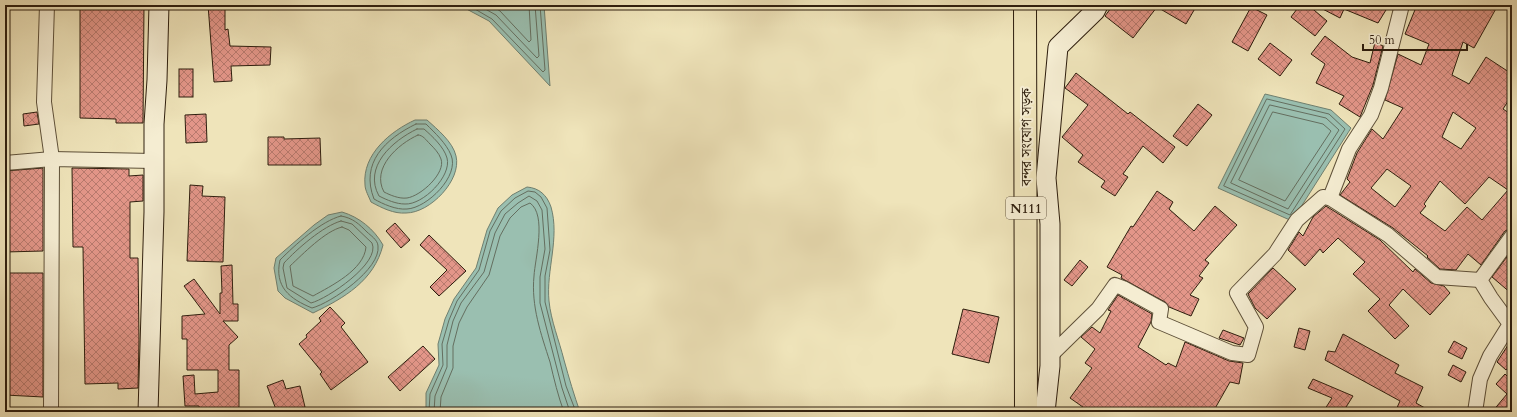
<svg xmlns="http://www.w3.org/2000/svg" width="1517" height="417" viewBox="0 0 1517 417" font-family="Cardo,'Noto Serif Bengali',serif">
	<style>
		.water { fill: #9abfb0; stroke: #6f7f6f }
		.lines { fill: none; stroke-linecap: round; stroke-linejoin: round }
		.shore { stroke: #646e5f; stroke-width: 1 }
		.building { fill: url(#building-cross-hatch); stroke: #2e1e0e; fill-rule: evenodd }
		.street-casing { stroke: #5e5039; stroke-width: 16 }
		.secondary-casing { stroke: #2e1e0e; stroke-width: 21 }
		.highway-casing { stroke: #2e1e0e; stroke-width: 24 }
		.street { stroke: #f5edd2; stroke-width: 14 }
		.secondary { stroke: #f5edd2; stroke-width: 19 }
		.highway { stroke: #efe4ba; stroke-width: 22 }
		.labels { text-anchor: middle; stroke-width: 4; stroke-linejoin: round; paint-order: stroke }
		.shield { fill: #f5edd2; stroke: #6a5c49; stroke-width: 1 }
		.shield-label { font-size: 13px; font-weight: bold; fill: #2e1e0e }
		.street-label { font-size: 14px; fill: #2e1e0e; stroke: #f5edd2 }
	</style>
	<defs>
		<pattern id="building-cross-hatch" width="8" height="8" patternUnits="userSpaceOnUse"><rect width="8" height="8" fill="#e39689"/><path d="M0 0l8 8M0 8l8-8" fill="none" stroke="#b87a6e"/></pattern>
	</defs>
	<rect width="100%" height="100%" fill="#efe4ba"/>
	<filter id="stains"><feTurbulence type="fractalNoise" baseFrequency=".005" numOctaves="4"/><feColorMatrix values="0 0 0 0 .2 0 0 0 0 .09 0 0 0 0 .02 0 0 0 .5 -.17"/></filter>
	<radialGradient id="worn" r=".72"><stop offset=".6" stop-color="#630" stop-opacity="0"/><stop offset="1" stop-color="#630" stop-opacity=".3"/></radialGradient>
	<g class="water">
		<polygon points="459,5 544,5 550,86 489,21"/>
		<polygon points="1265,94 1331,110 1351,128 1292,221 1218,188"/>
		<path d="M 415,120 L 427,120 C 437,129 453,142 456,156 C 462,180 430,213 406,213 C 394,214 382,208 371,202 C 369,197 365,190 365,185 C 362,154 391,131 415,120 Z"/>
		<path d="M 527,187 C 539,188 547,195 551,207 C 560,238 546,270 549,301 C 551,321 559,340 564,360 C 569,378 574,395 580,412 L 426,412 L 426,393 L 439,365 L 438,344 L 445,319 L 454,299 L 476,268 L 487,230 L 498,208 L 512,195 Z"/>
		<path d="M 342,212 C 359,217 374,229 383,245 C 374,281 344,298 313,313 L 285,298 L 278,291 L 274,268 L 276,258 L 314,225 L 328,215 Z"/>
	</g>
	<g class="lines">
		<g class="shore">
			<polyline points="468,5 492,19 543,72 545,70 540,5"/>
			<polyline points="478,5 496,15 537,58 539,56 535,5"/>
			<polyline points="491,5 500,11 529,42 531,40 529,5"/>
			<polygon points="1267,99 1329,114 1345,129 1290,215 1224,186"/>
			<polygon points="1270,105 1326,118 1339,130 1288,209 1231,183"/>
			<polygon points="1273,112 1323,124 1331,131 1285,201 1239,180"/>
			<path d="M 416,124 L 426,124 C 435,133 446,143 451,155 C 460,176 427,208 407,209 C 396,210 383,204 374,199 C 360,163 385,139 416,124 Z"/>
			<path d="M 417,129 L 424,129 C 432,136 444,147 447,158 C 452,176 423,205 405,204 C 396,204 387,200 379,196 C 363,167 392,141 417,129 Z"/>
			<path d="M 418,135 C 423,135 426,140 430,144 C 434,148 439,153 441,159 C 446,173 421,196 407,198 C 399,199 390,195 384,192 C 371,168 398,144 418,135 Z"/>
			<path d="M 341,216 C 353,218 359,224 367,232 C 370,235 378,240 378,246 C 381,269 331,303 312,308 C 290,299 274,287 280,260 C 295,245 321,221 341,216 Z"/>
			<path d="M 341,221 L 352,224 L 372,243 C 381,263 327,299 311,303 L 287,288 L 283,268 L 284,263 C 297,249 323,226 341,221 Z"/>
			<path d="M 342,227 L 349,230 L 366,247 C 364,270 331,286 313,296 L 293,286 L 290,266 C 303,254 325,231 342,227 Z"/>
			<polyline points="429,412 430,394 443,365 442,344 449,320 457,301 479,270 490,231 501,211 515,198 528,191 535,192 541,197 547,208 550,250 545,276 545,302 566,386 576,412"/>
			<polyline points="434,412 435,396 447,367 447,345 453,321 461,303 484,272 495,233 505,214 518,203 529,196 537,201 542,210 545,249 540,277 540,303 562,388 570,412"/>
			<path d="M 440,412 L 441,397 L 453,368 L 453,346 L 459,323 L 467,307 L 489,275 L 500,236 L 510,218 L 521,207 L 530,203 C 547,215 535,259 534,276 C 531,306 541,334 550,362 C 554,379 558,396 564,412"/>
		</g>
	</g>
	<g class="building">
		<polygon points="80,5 144,5 143,123 116,123 116,119 80,118"/>
		<polygon points="208,5 225,5 225,30 228,29 230,46 271,47 270,65 231,66 232,81 214,82"/>
		<polygon points="1113,5 1197,5 1186,24 1157,7 1133,38 1105,16"/>
		<polygon points="1300,5 1308,5 1327,21 1315,36 1291,17"/>
		<polygon points="1315,5 1389,5 1378,23 1344,9 1340,18"/>
		<path d="M 1417,5 L 1498,5 L 1474,48 L 1463,42 L 1452,75 L 1469,84 L 1486,57 L 1512,74 L 1512,95 L 1503,109 L 1512,115 L 1507,123 L 1512,127 L 1512,228 L 1505,231 L 1481,265 L 1468,254 L 1456,270 L 1440,269 L 1427,257 L 1428,256 L 1393,228 L 1340,195 L 1350,182 L 1347,179 L 1357,153 L 1372,129 L 1383,139 L 1403,108 L 1385,100 L 1398,54 L 1421,65 L 1429,44 L 1405,34 ZM 1453,112 L 1476,128 L 1461,149 L 1442,137 ZM 1387,169 L 1411,186 L 1395,207 L 1371,188 ZM 1489,177 L 1508,190 L 1482,220 L 1467,207 L 1445,231 L 1420,213 L 1426,206 L 1424,204 L 1440,181 L 1465,204 Z"/>
		<polygon points="1251,7 1267,15 1248,51 1232,42"/>
		<polygon points="1325,36 1352,57 1370,63 1375,42 1383,46 1373,85 1360,117 1339,104 1344,96 1316,83 1325,64 1311,54"/>
		<polygon points="1270,43 1292,60 1280,76 1258,59"/>
		<rect x="179" y="69" width="14" height="28"/>
		<polygon points="1076,73 1128,114 1130,112 1175,147 1163,163 1143,146 1123,174 1128,177 1115,196 1101,187 1105,181 1078,162 1083,155 1062,137 1088,105 1065,88"/>
		<polygon points="1198,104 1212,115 1187,146 1173,136"/>
		<polygon points="37,112 39,124 24,126 23,114"/>
		<polygon points="206,114 207,142 186,143 185,115"/>
		<polygon points="268,137 284,137 284,139 320,138 321,165 268,165"/>
		<polygon points="43,168 43,251 5,252 5,171"/>
		<polygon points="72,168 129,169 129,176 143,175 143,201 130,202 130,258 138,258 139,340 138,388 118,389 118,383 85,384 83,247 73,247"/>
		<polygon points="190,185 203,186 202,196 225,197 223,262 187,261"/>
		<polygon points="1157,191 1173,202 1169,209 1194,231 1215,206 1237,225 1205,260 1209,263 1199,276 1203,278 1190,295 1199,299 1191,316 1169,307 1165,302 1121,278 1122,275 1107,267 1131,226 1133,227"/>
		<polygon points="1326,206 1380,240 1413,272 1415,269 1431,283 1444,286 1450,293 1430,315 1403,289 1389,305 1409,326 1395,339 1368,311 1380,299 1353,274 1365,262 1338,238 1323,253 1320,249 1305,266 1288,250 1299,232 1303,236 1313,217"/>
		<polygon points="395,223 410,240 401,248 386,231"/>
		<polygon points="429,235 466,271 439,296 430,287 447,270 420,245"/>
		<polygon points="1512,250 1512,294 1492,277"/>
		<polygon points="1080,260 1088,267 1072,286 1064,280"/>
		<polygon points="232,265 233,304 238,304 238,321 223,321 238,337 229,345 229,370 239,370 239,408 213,408 214,410 200,412 199,406 185,406 183,376 194,375 195,394 218,392 218,370 187,370 187,339 182,339 182,316 205,314 184,286 194,279 220,314 220,293 222,293 221,266"/>
		<polygon points="1273,268 1296,289 1267,319 1255,308 1248,294"/>
		<polygon points="5,273 43,273 43,397 5,395"/>
		<polygon points="1118,295 1152,314 1151,322 1138,347 1166,365 1168,363 1176,367 1185,342 1229,361 1243,363 1239,384 1230,382 1213,412 1090,412 1070,398 1092,368 1085,363 1095,349 1081,337 1092,327 1100,333 1111,311 1108,310"/>
		<polygon points="330,307 345,323 341,327 368,362 331,390 320,374 322,372 299,344 307,337 306,335 321,321 319,318"/>
		<polygon points="963,309 999,317 989,363 952,354"/>
		<polygon points="1299,328 1310,331 1305,350 1294,347"/>
		<polygon points="1223,330 1244,338 1240,345 1219,338"/>
		<polygon points="1343,334 1399,365 1395,373 1423,387 1416,403 1432,412 1395,412 1400,401 1325,360 1328,351 1335,352"/>
		<polygon points="1512,339 1512,363 1506,370 1497,362"/>
		<polygon points="1454,341 1467,348 1462,359 1448,352"/>
		<polygon points="423,346 435,359 400,391 388,377"/>
		<polygon points="1453,365 1466,372 1461,382 1448,375"/>
		<polygon points="1505,374 1512,381 1512,412 1492,412 1507,394 1496,384"/>
		<polygon points="1313,379 1353,396 1343,412 1323,412 1332,398 1308,388"/>
		<polygon points="283,380 286,389 300,386 305,407 294,410 295,412 277,412 267,386"/>
	</g>
	<g class="lines">
		<g class="street-casing">
			<g id="street">
				<polyline points="47,5 44,102 52,159 51,412"/>
				<polyline points="5,163 52,159 153,161"/>
				<polyline points="1330,198 1388,235 1437,277 1480,280"/>
				<polyline points="1049,357 1098,309 1115,285 1123,288 1161,309 1159,322 1232,353 1248,355 1256,327 1237,293 1275,254 1297,220 1323,197 1330,198 1349,149 1371,115 1381,88 1402,5"/>
				<polyline points="1475,412 1480,379 1490,356 1510,324 1491,298 1480,280 1512,236"/>
			</g>
		</g>
		<g class="secondary-casing">
			<g id="secondary">
				<polyline points="148,412 154,212 154,124 157,80 159,5"/>
				<polyline points="1045,412 1050,366 1050,224 1046,178 1058,47 1095,11 1098,5"/>
			</g>
		</g>
		<g class="highway-casing">
			<polyline id="highway" points="1025,5 1026,412"/>
		</g>
		<use href="#street" class="street"/>
		<use href="#secondary" class="secondary"/>
		<use href="#highway" class="highway"/>
	</g>
	<g class="labels">
		<rect class="shield" x="1006" y="197" width="40" height="22" rx="3"/>
		<g class="shield-label">
			<text x="1026" y="213">N111</text>
		</g>
		<g class="street-label">
			<text transform="translate(1026 137) rotate(-90)" y="5">বন্দর সংযোগ সড়ক</text>
		</g>
	</g>
	<rect width="1517" height="417" fill="none" stroke="#efe4ba" stroke-width="20"/>
	<rect x="6" y="6" width="1505" height="405" fill="none" stroke="#2e1e0e" stroke-width="2"/>
	<rect x="10" y="10" width="1497" height="397" fill="none" stroke="#2e1e0e"/>
	<path d="M1363 44v6h104v-6" fill="none" stroke="#2e1e0e" stroke-width="2"/>
	<text x="1369" y="44" font-size="12" fill="#2e1e0e" stroke="#f5edd2" stroke-width="3" paint-order="stroke">50 m</text>
	<rect width="100%" height="100%" filter="url(#stains)"/>
	<rect width="100%" height="100%" fill="url(#worn)"/>
</svg>
